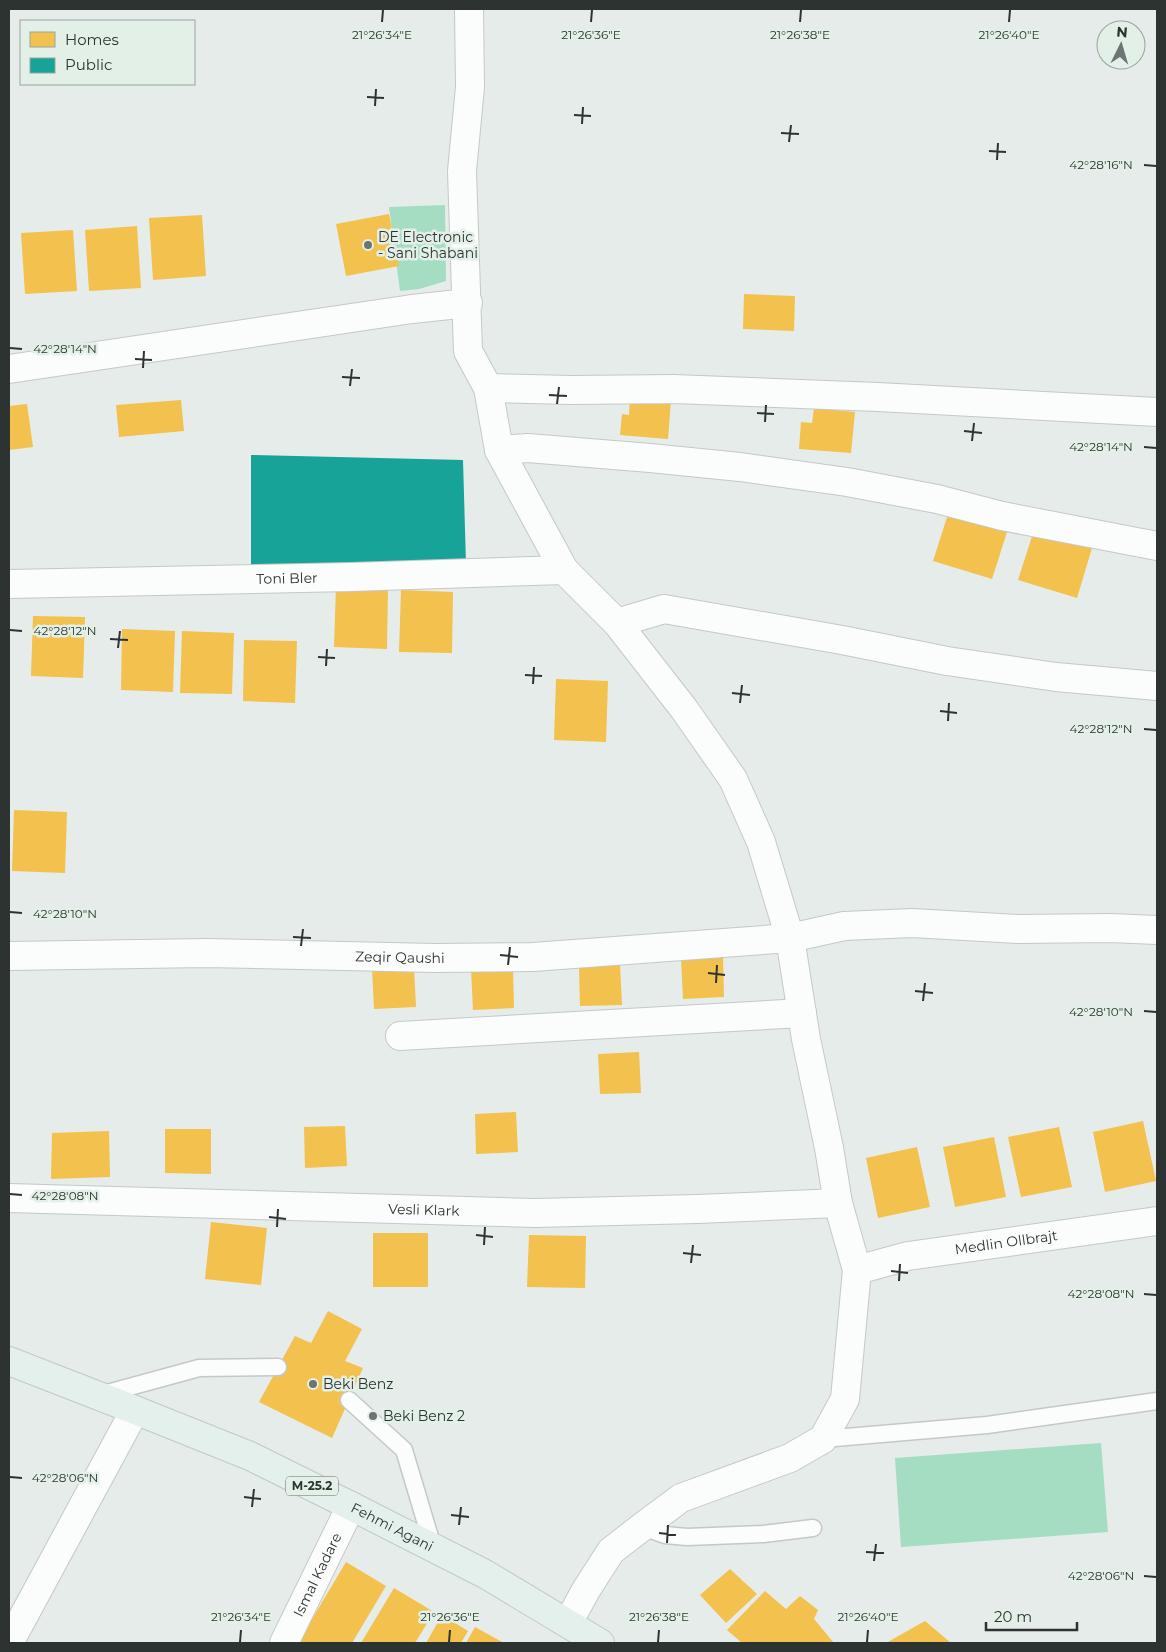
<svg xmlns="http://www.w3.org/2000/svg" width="1166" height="1652" viewBox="0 0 1166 1652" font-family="Montserrat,sans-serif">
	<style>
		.green { fill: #a4ddc2 }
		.homes { fill: #f2c14e }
		.public { fill: #17a398 }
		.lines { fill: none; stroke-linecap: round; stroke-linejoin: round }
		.service-casing { stroke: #c4c9c7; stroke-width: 19 }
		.minor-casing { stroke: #c4c9c7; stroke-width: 30 }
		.primary-casing { stroke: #c4c7c6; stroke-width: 30 }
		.service { stroke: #fbfcfc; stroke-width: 16 }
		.minor { stroke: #fbfcfc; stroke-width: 28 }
		.primary { stroke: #e4f0eb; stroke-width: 28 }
		.ticks { fill: none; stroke: #2d3330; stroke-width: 2 }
		.poi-dot { fill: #6e7471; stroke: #e2f0e8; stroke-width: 2 }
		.labels { text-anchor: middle; stroke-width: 5; stroke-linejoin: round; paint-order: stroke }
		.shield { fill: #e2f0e8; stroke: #636c67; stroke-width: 1 }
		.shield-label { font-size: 12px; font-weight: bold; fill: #2d3330 }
		.poi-label { font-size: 14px; fill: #2d3330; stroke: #e2f0e8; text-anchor: start }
		.street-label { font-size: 14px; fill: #2d3330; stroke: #e2f0e8 }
		.ticks-label { font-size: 12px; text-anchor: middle; fill: #2d3330; stroke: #e2f0e8; stroke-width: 5; stroke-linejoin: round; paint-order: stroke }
	</style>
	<rect width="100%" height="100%" fill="#e6ece9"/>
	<g class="green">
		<polygon points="445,205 446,281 419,289 400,291 389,207"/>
		<polygon points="1101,1443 1108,1532 901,1547 895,1458"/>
	</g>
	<g class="homes">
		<polygon points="389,214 399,266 346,276 336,224"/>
		<polygon points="202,215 206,276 153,280 149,218"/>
		<polygon points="137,226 141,288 89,291 85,230"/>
		<polygon points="73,230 77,291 25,294 21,233"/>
		<polygon points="744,294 795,296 794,331 743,329"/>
		<polygon points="630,397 671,400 668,439 620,435 622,414 629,415"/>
		<polygon points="181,400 184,431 119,437 116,405"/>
		<polygon points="27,404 33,447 9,450 9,406"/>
		<polygon points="814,408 855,412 851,453 799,449 801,422 812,423"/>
		<polygon points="949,511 1008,529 992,579 933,561"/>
		<polygon points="1034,530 1092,548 1077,598 1018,580"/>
		<polygon points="336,586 388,587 387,649 334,647"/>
		<polygon points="401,590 453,592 452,653 399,652"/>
		<polygon points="33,616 85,617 83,678 31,676"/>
		<polygon points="122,629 175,631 173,692 121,690"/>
		<polygon points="182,631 234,633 232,694 180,693"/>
		<polygon points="244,640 297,641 295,703 243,701"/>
		<polygon points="556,679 608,681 606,742 554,740"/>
		<polygon points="14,810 67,812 65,873 12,871"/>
		<polygon points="723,957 724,997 683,999 681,958"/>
		<polygon points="620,964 622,1005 580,1006 579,966"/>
		<polygon points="414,967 416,1007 374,1009 372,968"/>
		<polygon points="513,968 514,1008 473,1010 471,969"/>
		<polygon points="639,1052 641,1093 600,1094 598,1054"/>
		<polygon points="516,1112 518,1152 476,1154 475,1114"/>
		<polygon points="1143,1121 1156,1181 1105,1192 1093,1132"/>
		<polygon points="345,1126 347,1166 305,1168 304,1127"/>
		<polygon points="1059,1127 1072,1187 1021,1197 1008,1137"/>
		<polygon points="165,1129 211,1129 211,1174 165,1173"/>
		<polygon points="109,1131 110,1177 51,1179 52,1133"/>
		<polygon points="994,1137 1006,1197 955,1207 943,1147"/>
		<polygon points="917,1147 930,1207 878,1218 866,1158"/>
		<polygon points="211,1222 267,1228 261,1285 205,1279"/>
		<rect x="373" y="1233" width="55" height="54"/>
		<polygon points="529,1235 586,1236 585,1288 527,1287"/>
		<polygon points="328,1311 362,1329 345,1361 363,1368 332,1438 259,1402 295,1336 311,1343"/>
		<polygon points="346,1562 386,1586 352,1643 303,1643 299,1641"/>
		<polygon points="730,1569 757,1594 726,1623 700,1595"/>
		<polygon points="394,1588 434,1612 415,1643 361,1643"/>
		<polygon points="765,1591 786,1609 800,1596 818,1610 814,1619 834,1643 742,1643 727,1630"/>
		<polygon points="442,1615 468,1631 461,1643 426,1643"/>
		<polygon points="925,1621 951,1643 886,1643"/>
		<polygon points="475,1627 504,1643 466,1643"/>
	</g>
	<polygon class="public" points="251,455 463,460 466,564 251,569"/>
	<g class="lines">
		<g class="service-casing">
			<g id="service">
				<polyline points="100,1395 199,1368 278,1367"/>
				<polyline points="349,1400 404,1450 433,1547"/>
				<polyline points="823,1439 987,1425 1157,1401"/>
				<polyline points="642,1527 665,1535 687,1537 763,1534 813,1528"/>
			</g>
		</g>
		<g class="minor-casing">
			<g id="minor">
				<polyline points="469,9 470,87 462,171 468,351 488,388 499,450 564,570 617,623 684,709 733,779 761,842 790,938 806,1039 829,1148 838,1203 857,1270 845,1399 823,1439 790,1458 681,1498 642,1527 611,1551 586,1590 568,1623"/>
				<polyline points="9,369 412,309 468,303"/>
				<polyline points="488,388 571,390 674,389 878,397 1157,412"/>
				<polyline points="499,450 528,448 650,458 740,467 847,482 937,499 1002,516 1157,546"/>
				<path id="s1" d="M 9,584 L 351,577 L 564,570"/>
				<polyline points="617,623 664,609 842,640 947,661 1056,677 1157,686"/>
				<path id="s2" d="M 9,956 L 206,953 L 435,958 L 533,957 L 790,938 L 844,926 L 912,923 L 1018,929 L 1110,928 L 1157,930"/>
				<polyline points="400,1036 802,1013"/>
				<path id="s3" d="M 9,1198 L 535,1213 L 697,1209 L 838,1203"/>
				<path id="s4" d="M 857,1270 L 908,1256 L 1157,1221"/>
				<polyline points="9,1643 135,1410"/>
				<path id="s5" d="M 284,1643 L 351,1506"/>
			</g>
		</g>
		<g class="primary-casing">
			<g id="primary">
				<path id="s6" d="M 9,1361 L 135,1410 L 250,1456 L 351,1506 L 485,1574 L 600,1643"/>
			</g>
		</g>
		<use href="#service" class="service"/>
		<use href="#minor" class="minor"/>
		<use href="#primary" class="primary"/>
	</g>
	<path class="ticks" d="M 382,22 L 383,10M 591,22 L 592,10M 800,22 L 801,10M 1009,22 L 1010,10M 367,97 L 384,98M 375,106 L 376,89M 574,115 L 591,116M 582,124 L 583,107M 781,133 L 799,134M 789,142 L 791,125M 989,151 L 1006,152M 997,160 L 998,143M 1144,165 L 1156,166M 10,348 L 22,349M 135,359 L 152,360M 143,368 L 144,351M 342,377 L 360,378M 350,386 L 352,369M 549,395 L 567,396M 557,404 L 559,387M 757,413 L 774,414M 765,422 L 766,405M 964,431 L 982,433M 972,441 L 974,423M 1144,447 L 1156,448M 10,630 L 22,631M 110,639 L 128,640M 118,648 L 120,631M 318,657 L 335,658M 326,666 L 327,649M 525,675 L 542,676M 533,684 L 534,667M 732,693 L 750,695M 740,703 L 742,685M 940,711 L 957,713M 948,721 L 949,703M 1144,729 L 1156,730M 10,912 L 22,913M 293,937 L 311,938M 301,946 L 303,929M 500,955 L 518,957M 508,965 L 510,947M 708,973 L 725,975M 716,983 L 717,965M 915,991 L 933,993M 923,1001 L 925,983M 1144,1011 L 1156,1012M 10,1194 L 22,1195M 269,1217 L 286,1219M 277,1227 L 278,1209M 476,1235 L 493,1237M 484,1245 L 485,1227M 683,1253 L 701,1255M 691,1263 L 693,1245M 891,1271 L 908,1273M 899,1281 L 900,1264M 1144,1294 L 1156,1295M 10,1477 L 22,1478M 244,1497 L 261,1499M 252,1507 L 254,1489M 451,1515 L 469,1517M 459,1525 L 461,1507M 659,1533 L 676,1535M 667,1543 L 668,1525M 866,1552 L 884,1553M 874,1561 L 876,1544M 1144,1576 L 1156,1577M 240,1642 L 241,1630M 449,1642 L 450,1630M 658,1642 L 659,1630M 867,1642 L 868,1630"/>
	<g class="poi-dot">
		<circle cx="368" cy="245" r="5"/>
		<circle cx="313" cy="1384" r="5"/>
		<circle cx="373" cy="1416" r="5"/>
	</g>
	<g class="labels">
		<rect class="shield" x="286" y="1476.5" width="52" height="19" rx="4"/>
		<g class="shield-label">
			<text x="312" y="1490">M-25.2</text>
		</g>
		<g class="poi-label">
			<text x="378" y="242">DE Electronic<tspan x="378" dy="16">- Sani Shabani</tspan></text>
			<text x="323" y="1389">Beki Benz</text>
			<text x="383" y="1421">Beki Benz 2</text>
		</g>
		<g class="street-label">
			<text dy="5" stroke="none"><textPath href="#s1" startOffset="278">Toni Bler</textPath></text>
			<text dy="5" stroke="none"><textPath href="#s2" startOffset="391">Zeqir Qaushi</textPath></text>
			<text dy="5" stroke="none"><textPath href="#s3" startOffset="415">Vesli Klark</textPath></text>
			<text dy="5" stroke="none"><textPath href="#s4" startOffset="152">Medlin Ollbrajt</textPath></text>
			<text dy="5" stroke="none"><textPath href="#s6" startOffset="418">Fehmi Agani</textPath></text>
			<text dy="5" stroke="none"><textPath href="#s5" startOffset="76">Ismal Kadare</textPath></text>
		</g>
	</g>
	<g class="ticks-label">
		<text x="382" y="39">21°26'34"E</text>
		<text x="591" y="39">21°26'36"E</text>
		<text x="800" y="39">21°26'38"E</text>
		<text x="1009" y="39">21°26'40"E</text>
		<text x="1101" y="169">42°28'16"N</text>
		<text x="65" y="353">42°28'14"N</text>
		<text x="1101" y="451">42°28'14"N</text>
		<text x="65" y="635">42°28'12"N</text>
		<text x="1101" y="733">42°28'12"N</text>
		<text x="65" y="918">42°28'10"N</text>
		<text x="1101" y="1016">42°28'10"N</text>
		<text x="65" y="1200">42°28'08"N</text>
		<text x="1101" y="1298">42°28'08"N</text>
		<text x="65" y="1482">42°28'06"N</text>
		<text x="1101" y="1580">42°28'06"N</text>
		<text x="241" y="1621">21°26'34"E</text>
		<text x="450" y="1621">21°26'36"E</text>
		<text x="659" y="1621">21°26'38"E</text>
		<text x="868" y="1621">21°26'40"E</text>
	</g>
	<rect width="1166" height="1652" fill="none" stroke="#2d3330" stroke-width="20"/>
	<rect x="20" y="20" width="175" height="65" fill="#e2f0e8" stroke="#9aa49e"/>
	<rect x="30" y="32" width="25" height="15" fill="#f2c14e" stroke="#9aa49e"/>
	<text x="65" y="45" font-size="15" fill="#2d3330">Homes</text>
	<rect x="30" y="58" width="25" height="15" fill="#17a398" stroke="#9aa49e"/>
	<text x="65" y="70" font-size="15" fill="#2d3330">Public</text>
	<g transform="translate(1121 45) rotate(5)"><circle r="24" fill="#e2f0e8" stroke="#9aa49e"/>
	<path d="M0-4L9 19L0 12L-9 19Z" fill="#6e7471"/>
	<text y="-8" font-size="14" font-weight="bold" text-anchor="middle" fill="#2d3330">N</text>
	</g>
	<path d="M986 1622v8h91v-8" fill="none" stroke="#2d3330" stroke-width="2.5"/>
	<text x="994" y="1622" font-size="15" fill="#2d3330" stroke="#e2f0e8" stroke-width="4" paint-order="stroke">20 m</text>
</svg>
